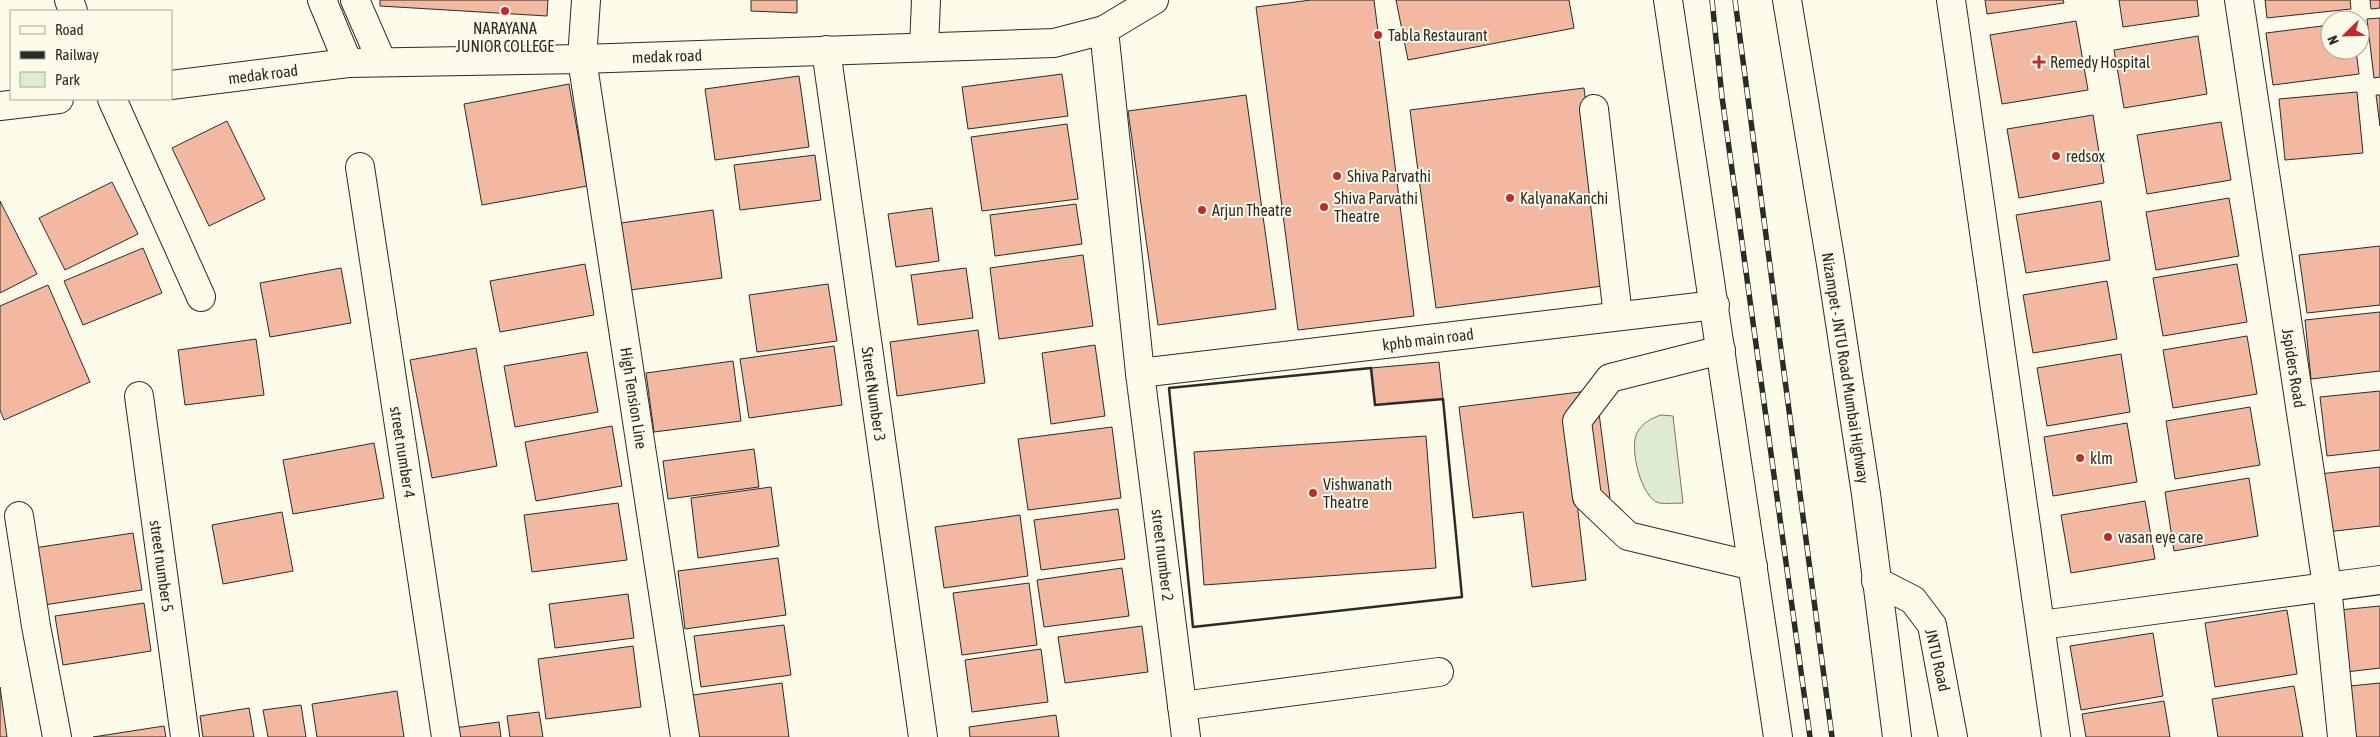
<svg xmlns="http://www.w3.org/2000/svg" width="2380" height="737" viewBox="0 0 2380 737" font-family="'Asap Condensed',sans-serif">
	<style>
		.green { fill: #deebd1; stroke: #74746e }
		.building { fill: #f2b8a0; stroke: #2b2b2b }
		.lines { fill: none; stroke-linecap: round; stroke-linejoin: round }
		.minor-casing { stroke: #2b2b2b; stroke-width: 30 }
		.major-casing { stroke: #2b2b2b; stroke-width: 30 }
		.highway-casing { stroke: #2b2b2b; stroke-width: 30 }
		.minor { stroke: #fdfbea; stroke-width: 28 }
		.major { stroke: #fdfbea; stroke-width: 28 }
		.highway { stroke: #fdfbea; stroke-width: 28 }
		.rail-casing { stroke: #2b2b2b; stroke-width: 5.5 }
		.rail { stroke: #fdfbea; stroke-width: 4; stroke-dasharray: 11; stroke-linecap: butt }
		.wall { stroke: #2b2b2b; stroke-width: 2.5 }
		.poi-dot { fill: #c62828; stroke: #fdfbea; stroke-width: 2 }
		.labels { text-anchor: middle; stroke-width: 4; stroke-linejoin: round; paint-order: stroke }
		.poi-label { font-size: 16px; fill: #2b2b2b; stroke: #fdfbea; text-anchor: start }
		.street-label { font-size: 16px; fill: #2b2b2b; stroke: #fdfbea }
	</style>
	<rect width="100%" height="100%" fill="#fdfbea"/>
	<path class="green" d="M 1661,415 L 1673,416 L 1683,503 C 1675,503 1666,504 1659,503 C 1641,498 1629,448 1637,433 C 1642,423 1652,418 1661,415 Z"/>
	<g class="building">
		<polygon points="380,0 548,0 547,16 380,6"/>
		<polygon points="751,0 797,0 797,13 751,11"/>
		<polygon points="1311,0 1374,0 1414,316 1298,330 1256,7"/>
		<polygon points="1396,0 1569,0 1574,28 1408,60"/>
		<polygon points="1985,0 2063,0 2064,3 1987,14"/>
		<polygon points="2119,0 2197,0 2199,16 2123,27"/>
		<polygon points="2265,0 2350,0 2351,9 2267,18"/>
		<polygon points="2370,0 2380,0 2380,8 2371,9"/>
		<polygon points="2380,18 2380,77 2374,78 2367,19"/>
		<polygon points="2076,21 2088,90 2002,104 1990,35"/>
		<polygon points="2330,25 2330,50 2356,50 2359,74 2273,85 2266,33"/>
		<polygon points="2198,36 2207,94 2124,108 2114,50"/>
		<polygon points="1062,74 1068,116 968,129 962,87"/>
		<polygon points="799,76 809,147 715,160 705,89"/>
		<polygon points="569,84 587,186 482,205 464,104"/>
		<polygon points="1584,88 1610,285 1436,308 1410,110"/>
		<polygon points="2357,92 2363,153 2285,160 2279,99"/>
		<polygon points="1246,95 1276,309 1158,325 1128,111"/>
		<polygon points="2376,95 2380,95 2380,126"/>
		<polygon points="2093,115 2104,183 2019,198 2007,129"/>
		<polygon points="227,121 265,199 209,226 172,148"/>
		<polygon points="2221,122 2231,180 2147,194 2137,135"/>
		<polygon points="1067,124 1078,199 982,211 971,137"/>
		<polygon points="815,155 821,200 740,210 734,165"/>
		<polygon points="112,182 138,234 65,270 39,218"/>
		<polygon points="2229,198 2239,256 2156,270 2146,212"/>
		<polygon points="0,201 37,274 0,293"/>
		<polygon points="2101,201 2110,260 2026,273 2016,215"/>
		<polygon points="1076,204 1082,244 995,256 990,215"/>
		<polygon points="932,208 939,261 896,267 888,214"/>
		<polygon points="713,210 722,278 630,290 621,223"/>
		<polygon points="2380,246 2380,305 2307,313 2299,255"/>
		<polygon points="143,248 162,293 83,325 64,281"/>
		<polygon points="1083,255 1093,326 999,339 990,268"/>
		<polygon points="585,264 594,315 500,332 490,281"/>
		<polygon points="2237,264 2247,322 2163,336 2153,278"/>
		<polygon points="341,268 351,323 270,337 260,283"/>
		<polygon points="966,268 973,318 918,325 911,275"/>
		<polygon points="2107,281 2117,339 2033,353 2023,295"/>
		<polygon points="828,284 837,341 757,352 749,295"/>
		<polygon points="48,285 90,382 4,420 0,410 0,306"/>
		<polygon points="2380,312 2380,371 2311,379 2305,320"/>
		<polygon points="978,330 985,383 897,396 890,342"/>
		<polygon points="2247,336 2257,394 2173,408 2163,350"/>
		<polygon points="256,339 264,395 185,405 178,350"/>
		<polygon points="1095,345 1105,416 1051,424 1042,353"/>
		<polygon points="834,346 842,405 749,418 740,359"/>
		<polygon points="476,348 497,466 432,478 410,360"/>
		<polygon points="587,352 598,412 515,427 504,366"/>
		<polygon points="2121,354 2130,412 2047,426 2037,368"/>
		<polygon points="733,361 741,421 654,432 646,373"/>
		<polygon points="1439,362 1443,399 1375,405 1371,368"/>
		<polygon points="1596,390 1610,498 1577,503 1586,580 1532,587 1523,512 1473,518 1459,407"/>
		<polygon points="2380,391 2380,450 2327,456 2320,397"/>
		<polygon points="2250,407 2260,465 2175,479 2166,421"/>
		<polygon points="2127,423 2137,482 2053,496 2044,437"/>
		<polygon points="612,426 622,486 536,501 525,442"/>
		<polygon points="1112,427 1121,498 1028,510 1018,439"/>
		<polygon points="1426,436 1436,568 1204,585 1194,452"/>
		<polygon points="374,443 384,498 293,514 283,460"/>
		<polygon points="754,449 759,487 668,499 663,461"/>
		<polygon points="2380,467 2380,526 2326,532 2320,474"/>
		<polygon points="2249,478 2258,536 2174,551 2165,492"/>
		<polygon points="771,487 779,546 698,558 691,498"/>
		<polygon points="2145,501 2155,559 2071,573 2061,515"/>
		<polygon points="618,503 627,560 532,572 524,515"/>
		<polygon points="1118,509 1125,559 1041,570 1034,520"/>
		<polygon points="282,512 293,571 223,584 212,525"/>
		<polygon points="1020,515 1028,576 944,588 935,527"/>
		<polygon points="133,533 142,590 44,605 34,548"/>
		<polygon points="778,558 786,615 685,629 678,571"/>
		<polygon points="1122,568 1129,616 1044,627 1037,580"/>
		<polygon points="1029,583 1037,645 962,655 953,593"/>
		<polygon points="628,594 634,638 555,648 549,604"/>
		<polygon points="144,603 151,651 63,665 55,616"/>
		<polygon points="2380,606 2380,668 2346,672 2339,610"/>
		<polygon points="2287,610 2297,674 2215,687 2205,623"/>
		<polygon points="784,625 791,675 701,687 694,636"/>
		<polygon points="1142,626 1148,672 1065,683 1058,637"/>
		<polygon points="2153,633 2163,696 2081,710 2070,646"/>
		<polygon points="633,646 641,707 546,719 538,659"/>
		<polygon points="1041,649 1048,702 972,712 965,660"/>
		<polygon points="782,683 789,737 699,737 693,695"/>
		<polygon points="2380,683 2380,737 2355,737 2350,686"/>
		<polygon points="2294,686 2303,737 2218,737 2212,699"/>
		<polygon points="0,687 7,737 0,737"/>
		<polygon points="397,691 404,737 317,737 312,704"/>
		<polygon points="2164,701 2170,737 2086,737 2082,714"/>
		<polygon points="301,705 306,737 268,737 263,710"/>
		<polygon points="249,708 254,737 203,737 200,716"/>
		<polygon points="539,712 543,737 510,737 507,716"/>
		<polygon points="1056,715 1059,737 970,737 969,727"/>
		<polygon points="499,722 501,737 455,737 454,728"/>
		<polygon points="164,726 166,737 93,737"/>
	</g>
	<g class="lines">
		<g class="minor-casing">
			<g id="minor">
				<polyline points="69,0 73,11"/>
				<polyline points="322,0 348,63"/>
				<polyline points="355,0 382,62"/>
				<polyline points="586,0 582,59 685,737"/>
				<polyline points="1951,0 2056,737"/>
				<polyline points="2239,0 2327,586 2342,737"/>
				<polyline points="1104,30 1140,373 1186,737"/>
				<polyline points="924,47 926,0"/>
				<polyline points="826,50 923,737"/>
				<polyline points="171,85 348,63 582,59 1054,43 1104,30 1154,0"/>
				<polyline points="112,99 201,297"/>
				<polyline points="0,106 59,99"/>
				<polyline points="1594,109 1618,316"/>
				<polyline points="360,167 446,737"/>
				<polyline points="1721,350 1610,378 1577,421 1587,497 1628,536 1753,566"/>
				<polyline points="1140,373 1715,305"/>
				<polyline points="139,396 185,737"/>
				<polyline points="19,516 36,626 57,737"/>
				<polyline points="2041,625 2380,580"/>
				<polyline points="1182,706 1439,672"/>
			</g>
		</g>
		<g class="major-casing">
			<polyline id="major" points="1876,581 1913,600 1932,625 1953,737"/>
		</g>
		<g class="highway-casing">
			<g id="highway">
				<polyline points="1668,0 1778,737"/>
				<polyline points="1787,0 1831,264 1866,494 1897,737"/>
			</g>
		</g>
		<use href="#minor" class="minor"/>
		<use href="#major" class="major"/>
		<use href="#highway" class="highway"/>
		<g class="rail-casing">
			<g id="rail">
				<polyline points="1712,0 1722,97 1810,737"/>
				<polyline points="1735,0 1832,737"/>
			</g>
		</g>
		<use href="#rail" class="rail"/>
		<polygon class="wall" points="1371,368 1375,405 1443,399 1462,597 1193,627 1169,388"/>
	</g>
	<g class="poi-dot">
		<circle cx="505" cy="11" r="5"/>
		<circle cx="1378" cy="35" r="5"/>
		<path d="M2036.5 54.5h5v5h5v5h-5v5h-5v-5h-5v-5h5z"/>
		<circle cx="2056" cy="156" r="5"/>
		<circle cx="1337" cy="176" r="5"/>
		<circle cx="1510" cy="198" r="5"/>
		<circle cx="1324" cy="207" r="5"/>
		<circle cx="1202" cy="210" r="5"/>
		<circle cx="2080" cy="458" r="5"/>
		<circle cx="1313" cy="493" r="5"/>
		<circle cx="2108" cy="537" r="5"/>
	</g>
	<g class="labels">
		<g class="poi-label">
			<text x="505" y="34" text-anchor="middle">NARAYANA<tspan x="505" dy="18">JUNIOR COLLEGE</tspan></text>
			<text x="1388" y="41">Tabla Restaurant</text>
			<text x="2050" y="68">Remedy Hospital</text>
			<text x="2066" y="162">redsox</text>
			<text x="1347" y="182">Shiva Parvathi</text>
			<text x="1334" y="204">Shiva Parvathi<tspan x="1334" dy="18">Theatre</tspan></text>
			<text x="1520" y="204">KalyanaKanchi</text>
			<text x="1212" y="216">Arjun Theatre</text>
			<text x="2090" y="464">klm</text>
			<text x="1323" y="490">Vishwanath<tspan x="1323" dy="18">Theatre</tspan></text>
			<text x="2118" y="543">vasan eye care</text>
		</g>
		<g class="street-label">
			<text transform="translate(667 56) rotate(-2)" y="6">medak road</text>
			<text transform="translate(263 74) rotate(-7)" y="6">medak road</text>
			<text transform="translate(1428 339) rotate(-7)" y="6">kphb main road</text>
			<text transform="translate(1846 368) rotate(81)" y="6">Nizampet - JNTU Road Mumbai Highway</text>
			<text transform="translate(2294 368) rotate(81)" y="6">Jspiders Road</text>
			<text transform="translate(874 394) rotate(82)" y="6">Street Number 3</text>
			<text transform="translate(634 398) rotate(81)" y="6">High Tension Line</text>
			<text transform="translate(403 452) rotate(81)" y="6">street number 4</text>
			<text transform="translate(1163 555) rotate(83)" y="6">street number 2</text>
			<text transform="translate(162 566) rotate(82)" y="6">street number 5</text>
			<text transform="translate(1938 660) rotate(77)" y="6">JNTU Road</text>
		</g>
	</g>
	<rect x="10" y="10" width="162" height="90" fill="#fdfbea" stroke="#a9a89e"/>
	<rect x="20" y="26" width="25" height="8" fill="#fdfbea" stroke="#a9a89e"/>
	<text x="55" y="35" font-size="15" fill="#2b2b2b">Road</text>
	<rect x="20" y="51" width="25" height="8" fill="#2b2b2b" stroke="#a9a89e"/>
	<text x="55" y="60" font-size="15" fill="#2b2b2b">Railway</text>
	<rect x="20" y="72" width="25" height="15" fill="#deebd1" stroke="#a9a89e"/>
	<text x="55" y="85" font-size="15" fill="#2b2b2b">Park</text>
	<g transform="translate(2345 35) rotate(247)"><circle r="24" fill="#fdfbea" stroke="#a9a89e"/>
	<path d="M0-4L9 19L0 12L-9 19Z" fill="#c62828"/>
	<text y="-8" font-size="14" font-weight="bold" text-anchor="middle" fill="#2b2b2b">N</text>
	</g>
</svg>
